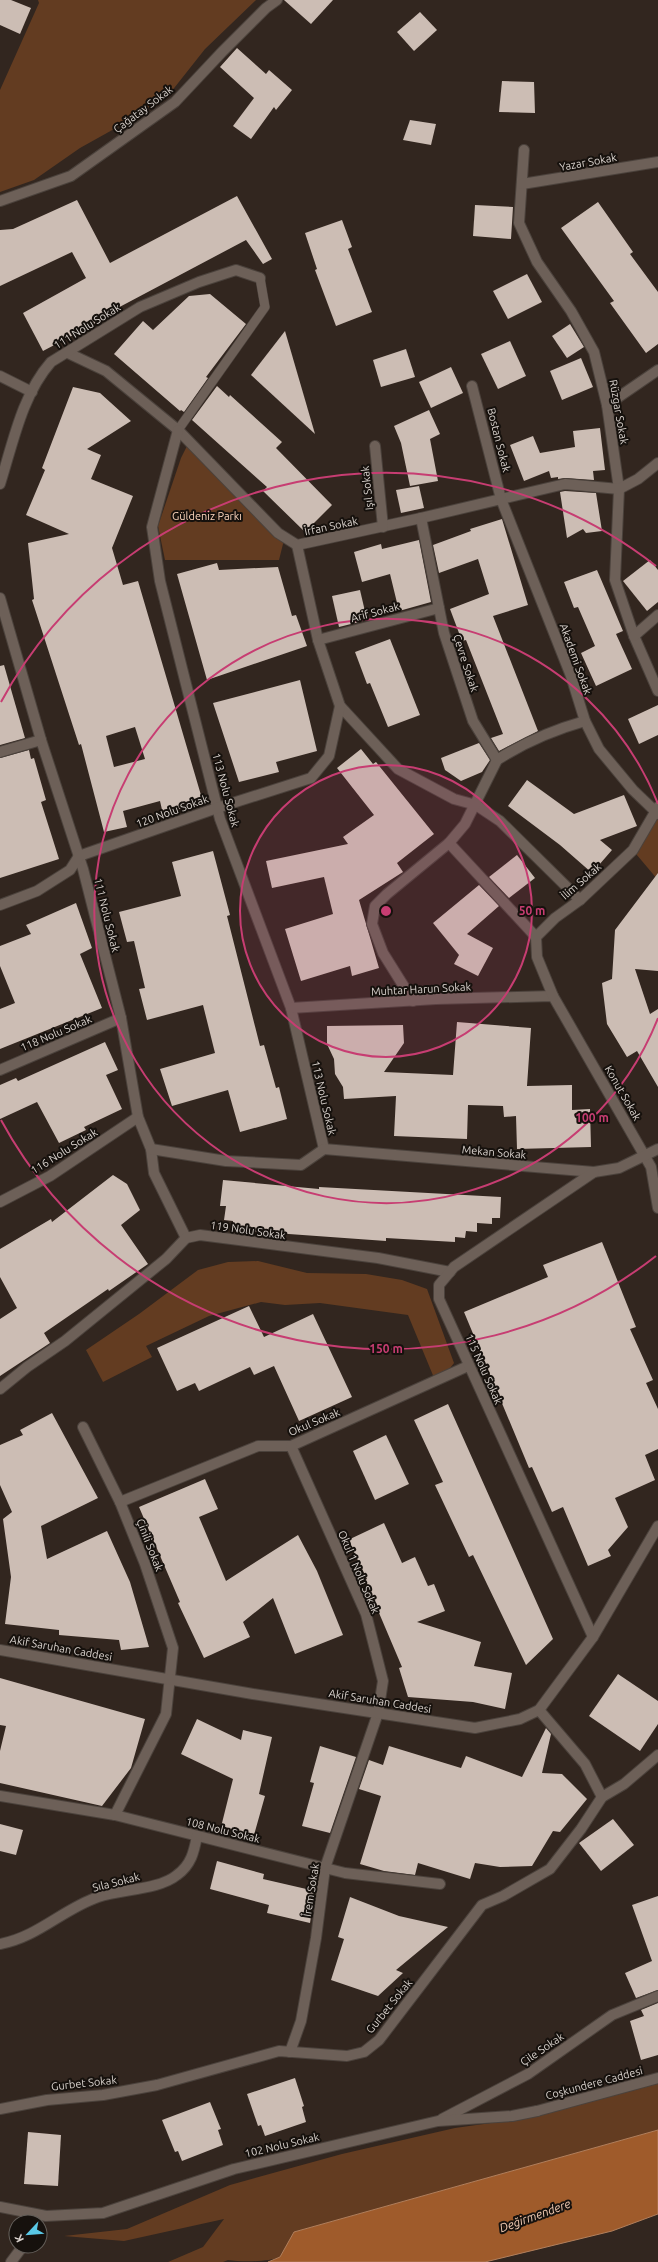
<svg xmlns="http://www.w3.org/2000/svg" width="658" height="2262" viewBox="0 0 658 2262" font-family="Ubuntu,sans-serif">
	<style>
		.green { fill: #633c21 }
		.water { fill: #9f5b2b; stroke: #b17f5c }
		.building { fill: #ccbdb4; fill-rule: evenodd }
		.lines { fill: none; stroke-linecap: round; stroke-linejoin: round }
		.service-casing { stroke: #4b423c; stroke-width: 10 }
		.minor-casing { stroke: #4b423c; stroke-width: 12 }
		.tertiary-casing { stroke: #4b423c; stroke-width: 12 }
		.service { stroke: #6d6058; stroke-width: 9 }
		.minor { stroke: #6d6058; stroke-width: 10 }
		.tertiary { stroke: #6d6058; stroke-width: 10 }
		.ring { fill: none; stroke: #c73d72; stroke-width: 2 }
		.labels { text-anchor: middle; stroke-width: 4; stroke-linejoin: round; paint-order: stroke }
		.street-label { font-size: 11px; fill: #dad3ce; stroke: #16110d }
		.park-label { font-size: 11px; fill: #fed7be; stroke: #16110d }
		.water-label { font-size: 12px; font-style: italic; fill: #f4cdb5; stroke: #16110d }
		.centre { fill: #c73d72; stroke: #16110d; stroke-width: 2 }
		.ring-label { font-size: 12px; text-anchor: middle; font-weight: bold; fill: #c73d72; stroke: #16110d; stroke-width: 4; stroke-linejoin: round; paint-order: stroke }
	</style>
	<rect width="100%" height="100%" fill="#32261f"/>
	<g class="green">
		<polygon points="38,0 256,0 205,49 171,92 132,119 80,148 34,180 0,192 0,90 39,3"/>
		<polygon points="191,438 285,536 279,560 165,560 158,526 181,458"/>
		<polygon points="658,818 658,880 631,848"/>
		<polygon points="258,1261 307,1273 366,1274 402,1280 427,1289 454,1363 437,1385 408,1315 320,1303 285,1305 261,1302 209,1316 146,1346 152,1357 103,1382 86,1350 139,1314 198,1270 228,1262"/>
		<path d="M 658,2079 L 658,2130 L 294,2232 C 290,2239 286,2251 280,2257 C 269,2262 241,2262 228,2260 L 223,2262 L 168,2262 L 203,2247 L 224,2219 L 124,2241 L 64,2236 L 127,2229 L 230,2185 L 342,2154 L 455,2128 L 505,2121 Z"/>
	</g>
	<polygon class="water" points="658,2130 658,2214 612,2231 485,2262 268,2262 280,2257 294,2232"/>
	<g class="building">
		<polygon points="0,0 11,0 31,8 20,34 0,25"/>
		<polygon points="284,0 333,0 311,24"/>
		<polygon points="420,12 437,30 414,51 397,32"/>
		<polygon points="237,48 266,74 269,70 292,90 276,110 274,107 251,139 233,126 254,98 220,67"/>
		<polygon points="502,81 534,82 535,113 499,112"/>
		<polygon points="410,120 436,124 431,145 403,140"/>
		<polygon points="237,196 272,259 263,264 246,240 95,320 96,323 43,351 23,313 86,278 72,252 0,286 0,230 13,229 77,200 110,263"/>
		<polygon points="598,202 633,252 630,254 658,292 658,344 646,353 610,303 614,301 561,228"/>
		<polygon points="475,205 513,207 511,239 473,236"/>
		<polygon points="342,220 352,247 348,249 372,312 336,326 315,270 317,269 305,233"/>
		<polygon points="527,274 542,302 508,319 493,291"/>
		<polygon points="210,294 246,324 206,377 208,378 184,412 181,410 180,411 114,354 143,321 153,330 189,296"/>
		<polygon points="570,324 584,347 567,358 552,336"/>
		<polygon points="285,331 315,434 251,375"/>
		<polygon points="510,341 526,376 498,389 481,354"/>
		<polygon points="406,349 415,377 381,387 373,360"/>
		<polygon points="581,358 593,387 562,400 550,371"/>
		<polygon points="451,367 463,393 431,408 419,382"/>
		<polygon points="217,386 229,397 230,395 282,442 276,448 332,505 305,532 263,491 267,487 192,420"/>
		<path d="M 73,387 L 100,393 L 131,421 L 87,449 L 101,455 L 91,479 L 133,496 L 112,548 L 123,585 L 138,581 L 203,802 L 163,814 L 160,801 L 123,811 L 127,827 L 104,832 L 81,744 L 79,745 L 32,600 L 34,599 L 28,543 L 69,534 L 26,515 L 45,470 L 42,468 ZM 135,727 L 145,759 L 114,767 L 106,736 Z"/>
		<polygon points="429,410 440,434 430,439 438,481 410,486 401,443 394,426"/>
		<polygon points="600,428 605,470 593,471 594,480 565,478 558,479 558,477 551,478 549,471 524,481 510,445 533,436 540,453 575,447 573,431"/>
		<polygon points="419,486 424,508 401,513 396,490"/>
		<polygon points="565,491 596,493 602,531 586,533 583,529 567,538 560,492"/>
		<polygon points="502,519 528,605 493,616 538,731 499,751 491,738 503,734 466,640 462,641 450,609 489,594 478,559 439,573 433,545 471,531 470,529"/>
		<polygon points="419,540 431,602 399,611 390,574 362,582 354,552 381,544 382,549"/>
		<polygon points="650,560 658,570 658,602 647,611 623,581"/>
		<polygon points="217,563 219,570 278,567 292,616 296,615 307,646 207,680 177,574"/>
		<polygon points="597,570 623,631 616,634 632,669 596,686 581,653 595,646 578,607 574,608 564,582"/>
		<polygon points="360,590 367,620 339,627 332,596"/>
		<polygon points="390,639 420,715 388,727 370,683 367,684 355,652"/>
		<polygon points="4,665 25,738 0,745 0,666"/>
		<polygon points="300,680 317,751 276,762 279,772 239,782 213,703"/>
		<polygon points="658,705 658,735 639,744 628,719"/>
		<polygon points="479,743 490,760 482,772 461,781 445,770 441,758"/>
		<polygon points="361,749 373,764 376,762 434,834 397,863 403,872 359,900 379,968 352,976 350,966 301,981 285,929 333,914 324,877 272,888 266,861 348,844 343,837 374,815 337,768"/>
		<polygon points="29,750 31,759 34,758 46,800 41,802 59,859 0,878 0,758"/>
		<polygon points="527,780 574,814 624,795 637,826 600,840 612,850 592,873 560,845 508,806"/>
		<polygon points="213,851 230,915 227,916 260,1046 264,1045 276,1088 279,1087 287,1119 240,1132 228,1090 172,1106 160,1069 215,1053 203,1005 147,1020 139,989 145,988 134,941 127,942 119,912 181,896 172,862"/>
		<polygon points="517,855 535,878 509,898 489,877"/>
		<polygon points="658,873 658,971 635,969 650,1014 658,1009 658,1087 637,1051 627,1057 607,1024 602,983 612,979 615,930"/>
		<polygon points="479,885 499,906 467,934 493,948 478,976 454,964 459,955 433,923"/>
		<polygon points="76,903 92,948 80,954 102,1008 0,1049 0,1009 15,1003 0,966 0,946 31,934 26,925"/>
		<polygon points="457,1022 531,1028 527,1086 572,1085 572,1110 590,1109 591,1147 517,1149 516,1116 504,1117 503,1106 468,1105 467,1139 394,1136 396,1096 344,1099 343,1087 335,1074 334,1059 327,1044 327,1026 403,1025 404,1043 384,1072 453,1075"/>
		<polygon points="105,1042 118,1070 106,1075 122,1109 84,1127 86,1130 59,1143 37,1102 0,1119 0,1085 16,1078 18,1081"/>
		<polygon points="113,1175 127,1184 140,1210 121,1225 148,1264 109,1291 108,1289 44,1333 50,1343 0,1376 0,1319 17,1308 0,1277 0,1249 51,1219 52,1222"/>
		<polygon points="223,1180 319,1189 319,1187 501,1197 500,1218 492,1218 492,1224 477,1223 477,1232 466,1231 465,1238 455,1237 455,1242 386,1238 386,1241 233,1230 233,1221 224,1220 226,1206 220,1206"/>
		<polygon points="602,1242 636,1327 630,1329 653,1380 646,1383 658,1409 658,1449 645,1455 655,1480 615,1498 628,1527 608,1550 611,1556 588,1566 563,1507 552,1512 532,1467 529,1468 464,1312 548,1277 543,1265"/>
		<polygon points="249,1306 264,1337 313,1314 352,1397 299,1421 274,1366 254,1375 250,1367 199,1391 195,1383 177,1391 157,1348"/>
		<polygon points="448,1404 553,1639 526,1665 473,1555 469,1557 435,1485 443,1482 414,1420"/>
		<polygon points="52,1413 98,1498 41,1526 47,1559 107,1531 130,1582 149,1647 121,1650 119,1640 59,1635 59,1630 5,1624 11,1577 3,1519 12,1512 0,1485 0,1445 23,1435 20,1430"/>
		<polygon points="386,1435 409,1484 375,1500 353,1451"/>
		<polygon points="205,1479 218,1509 199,1517 226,1581 298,1535 317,1571 343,1635 295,1654 273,1598 243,1622 250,1637 204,1658 178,1603 180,1602 139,1507"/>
		<polygon points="384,1523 402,1563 415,1557 428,1586 434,1584 445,1611 417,1622 481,1642 474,1666 512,1673 505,1709 473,1702 408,1697 399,1668 402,1667 365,1580 367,1579 348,1540"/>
		<polygon points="618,1674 658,1701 658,1724 640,1751 589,1716"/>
		<polygon points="0,1678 145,1719 131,1768 102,1806 0,1783 0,1751 6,1726 0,1725"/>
		<polygon points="197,1719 241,1740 243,1730 272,1737 259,1794 265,1796 254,1835 221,1827 233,1779 181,1754"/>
		<polygon points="546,1728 551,1734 542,1773 562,1774 587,1799 560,1832 553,1831 532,1866 500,1867 475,1863 470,1879 418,1863 415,1875 384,1871 360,1864 381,1796 359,1789 369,1760 383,1765 389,1746 461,1768 466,1756 522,1777"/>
		<polygon points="320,1746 356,1757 330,1833 302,1826 314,1783 310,1782"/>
		<polygon points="613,1819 634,1845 601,1871 579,1843"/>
		<polygon points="0,1824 23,1830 16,1855 0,1851"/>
		<polygon points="217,1861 264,1874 263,1879 315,1891 310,1923 267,1913 269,1905 210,1889"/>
		<polygon points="658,1896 658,1990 636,1998 625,1973 652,1961 632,1905"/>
		<polygon points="350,1897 399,1916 448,1927 396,1970 403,1973 378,1996 331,1980 344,1939 338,1937"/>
		<polygon points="658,2003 658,2055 641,2060 630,2021 644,2016 641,2010"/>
		<polygon points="295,2078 304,2106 302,2107 306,2122 265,2136 261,2125 258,2126 247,2094"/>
		<polygon points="210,2102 221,2129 218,2130 223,2145 182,2161 178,2151 175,2152 162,2120"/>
		<polygon points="28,2132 61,2135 58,2186 24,2184"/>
	</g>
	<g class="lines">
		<g class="service-casing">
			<polyline id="service" points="178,430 265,307 260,278"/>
		</g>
		<g class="minor-casing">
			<g id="minor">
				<polyline points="524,150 519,223 537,262 571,311 594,352 607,405 619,489 615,580 634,636 658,691"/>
				<polyline points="522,184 658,162"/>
				<polyline points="0,201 71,176 175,102 222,52 266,8 277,0"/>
				<polyline points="68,353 106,371 178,430 278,533 297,545 421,518 565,484 619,489 638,479 658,463"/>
				<polyline points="0,376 32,392"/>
				<polyline points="472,386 501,499 571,676 585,721 599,749 633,790 658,814"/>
				<polyline points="607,405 658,370"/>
				<polyline points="178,430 152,527 160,581 220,819 291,1008 324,1149"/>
				<polyline points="375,446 383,527"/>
				<path d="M 0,484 C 13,443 22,395 51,362 L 140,307 L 199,282 L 236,270 L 260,278"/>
				<polyline points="297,545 318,640 340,706 398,769 454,799 476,805 500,821 580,900"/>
				<polyline points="0,598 41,740 83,869 121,1018 138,1117 151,1149 154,1173 186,1238"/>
				<polyline points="634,636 658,615"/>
				<polyline points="318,640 439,608"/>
				<polyline points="0,752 41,740"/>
				<path d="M 497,760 C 525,742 553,730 585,721"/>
				<polyline points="449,843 536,937"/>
				<polyline points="0,905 37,891 70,870 79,856 217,808 311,778 329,756 340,706"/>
				<polyline points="413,1001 383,953 372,924 375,906 387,894 449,843 465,824 497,760 473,721 444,633 421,518"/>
				<polyline points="291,1008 436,999 553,996 651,1167 658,1208"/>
				<polyline points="0,1070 121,1018"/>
				<polyline points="151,1149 226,1161 301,1165 324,1149"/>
				<polyline points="324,1149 594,1172 619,1168 658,1149"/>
				<polyline points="0,1202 50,1176 138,1117"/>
				<polyline points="0,1389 27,1367 65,1341 166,1259 186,1238 200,1235 378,1258 450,1272"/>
				<polyline points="83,1427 120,1502 145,1564 173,1648 166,1714 115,1815"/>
				<polyline points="120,1502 258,1446 291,1446 468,1366"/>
				<polyline points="593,1637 439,1299 439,1285 454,1267 594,1172"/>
				<polyline points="539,1710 585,1764 602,1797"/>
				<polyline points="0,1796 115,1815 345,1873 440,1884"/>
				<path d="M 0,1944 C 38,1937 63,1909 98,1897 C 121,1889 159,1890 177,1875 C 191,1865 194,1852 197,1836"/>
				<polyline points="290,2052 301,2021 316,1938 325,1868 378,1713 383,1681 366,1614 291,1446"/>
				<polyline points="0,2109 47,2100 103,2095 157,2085 279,2051 347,2056 364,2052 379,2040 482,1905 503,1896 550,1869 581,1829 602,1797 624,1784 658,1755"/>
				<polyline points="442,2119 528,2074 612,2015 658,1996"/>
				<polyline points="0,2207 46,2216 103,2213 234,2169 438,2121 512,2116 537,2111"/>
				<polyline points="11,2262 23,2246"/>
			</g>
		</g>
		<g class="tertiary-casing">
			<g id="tertiary">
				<polyline points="553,996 537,957 536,937 555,918 580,900 633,850 658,807"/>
				<polyline points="0,1650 253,1694 475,1728 520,1719 539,1710 593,1637 658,1526"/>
				<polyline points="537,2111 658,2078"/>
			</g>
		</g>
		<use href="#service" class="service"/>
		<use href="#minor" class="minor"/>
		<use href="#tertiary" class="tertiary"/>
	</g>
	<circle cx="386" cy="911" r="146" fill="#c73d72" fill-opacity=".12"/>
	<g class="ring">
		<circle cx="386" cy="911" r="146"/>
		<path d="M658 1018A292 292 0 1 1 658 804"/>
		<path d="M656 1256A438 438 0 0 1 1 1120M1 702A438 438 0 0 1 656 566"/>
	</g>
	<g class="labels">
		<g class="street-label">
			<text transform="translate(143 109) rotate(-37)" y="4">Çağatay Sokak</text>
			<text transform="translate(588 162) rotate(-10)" y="4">Yazar Sokak</text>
			<text transform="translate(87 326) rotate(-32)" y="4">111 Nolu Sokak</text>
			<text transform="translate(619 412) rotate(80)" y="4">Rüzgar Sokak</text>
			<text transform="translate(499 440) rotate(76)" y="4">Bostan Sokak</text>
			<text transform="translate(367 488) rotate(-96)" y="4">Işıl Sokak</text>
			<text transform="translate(331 526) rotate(-12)" y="4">İrfan Sokak</text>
			<text transform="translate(375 612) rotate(-15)" y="4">Arif Sokak</text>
			<text transform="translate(576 659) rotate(70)" y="4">Akademi Sokak</text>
			<text transform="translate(466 663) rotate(72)" y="4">Çevre Sokak</text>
			<text transform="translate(226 790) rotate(75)" y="4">113 Nolu Sokak</text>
			<text transform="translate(172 811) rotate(-20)" y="4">120 Nolu Sokak</text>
			<text transform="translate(581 881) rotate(-41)" y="4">İlim Sokak</text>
			<text transform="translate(107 915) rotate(76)" y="4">111 Nolu Sokak</text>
			<text transform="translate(421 989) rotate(-3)" y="4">Muhtar Harun Sokak</text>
			<text transform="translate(56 1033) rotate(-23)" y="4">118 Nolu Sokak</text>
			<text transform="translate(623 1093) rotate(60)" y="4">Konut Sokak</text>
			<text transform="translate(324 1098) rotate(77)" y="4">113 Nolu Sokak</text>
			<text transform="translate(64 1151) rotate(-32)" y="4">116 Nolu Sokak</text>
			<text transform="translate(494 1152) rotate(5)" y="4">Mekan Sokak</text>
			<text transform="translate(248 1230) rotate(8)" y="4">119 Nolu Sokak</text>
			<text transform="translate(484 1369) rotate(66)" y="4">115 Nolu Sokak</text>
			<text transform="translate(314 1422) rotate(-23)" y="4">Okul Sokak</text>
			<text transform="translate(150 1545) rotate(69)" y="4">Çinili Sokak</text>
			<text transform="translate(359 1572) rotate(67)" y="4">Okul 1 Nolu Sokak</text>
			<text transform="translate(61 1648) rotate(10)" y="4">Akif Saruhan Caddesi</text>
			<text transform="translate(380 1701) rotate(9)" y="4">Akif Saruhan Caddesi</text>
			<text transform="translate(223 1830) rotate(14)" y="4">108 Nolu Sokak</text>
			<text transform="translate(116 1882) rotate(-14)" y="4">Sıla Sokak</text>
			<text transform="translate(311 1890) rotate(-81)" y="4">İrem Sokak</text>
			<text transform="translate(389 2006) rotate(-51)" y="4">Gurbet Sokak</text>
			<text transform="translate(542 2049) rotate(-34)" y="4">Çile Sokak</text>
			<text transform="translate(84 2083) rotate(-6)" y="4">Gurbet Sokak</text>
			<text transform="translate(594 2083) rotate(-15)" y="4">Coşkundere Caddesi</text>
			<text transform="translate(282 2145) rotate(-13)" y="4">102 Nolu Sokak</text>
		</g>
		<g class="park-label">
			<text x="207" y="520">Güldeniz Parkı</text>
		</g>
		<g class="water-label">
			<text transform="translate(535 2216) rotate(-20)" y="4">Değirmendere</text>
		</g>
	</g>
	<circle cx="386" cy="911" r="6" class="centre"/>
	<g class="ring-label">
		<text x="532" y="915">50 m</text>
		<text x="592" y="1122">100 m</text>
		<text x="386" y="1353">150 m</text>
	</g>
	<g transform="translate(28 2234) rotate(244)"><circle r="19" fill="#16110d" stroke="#645f5a"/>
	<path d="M0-3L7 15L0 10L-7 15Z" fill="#5ac8e6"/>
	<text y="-6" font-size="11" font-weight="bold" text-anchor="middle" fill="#dad3ce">K</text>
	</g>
</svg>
